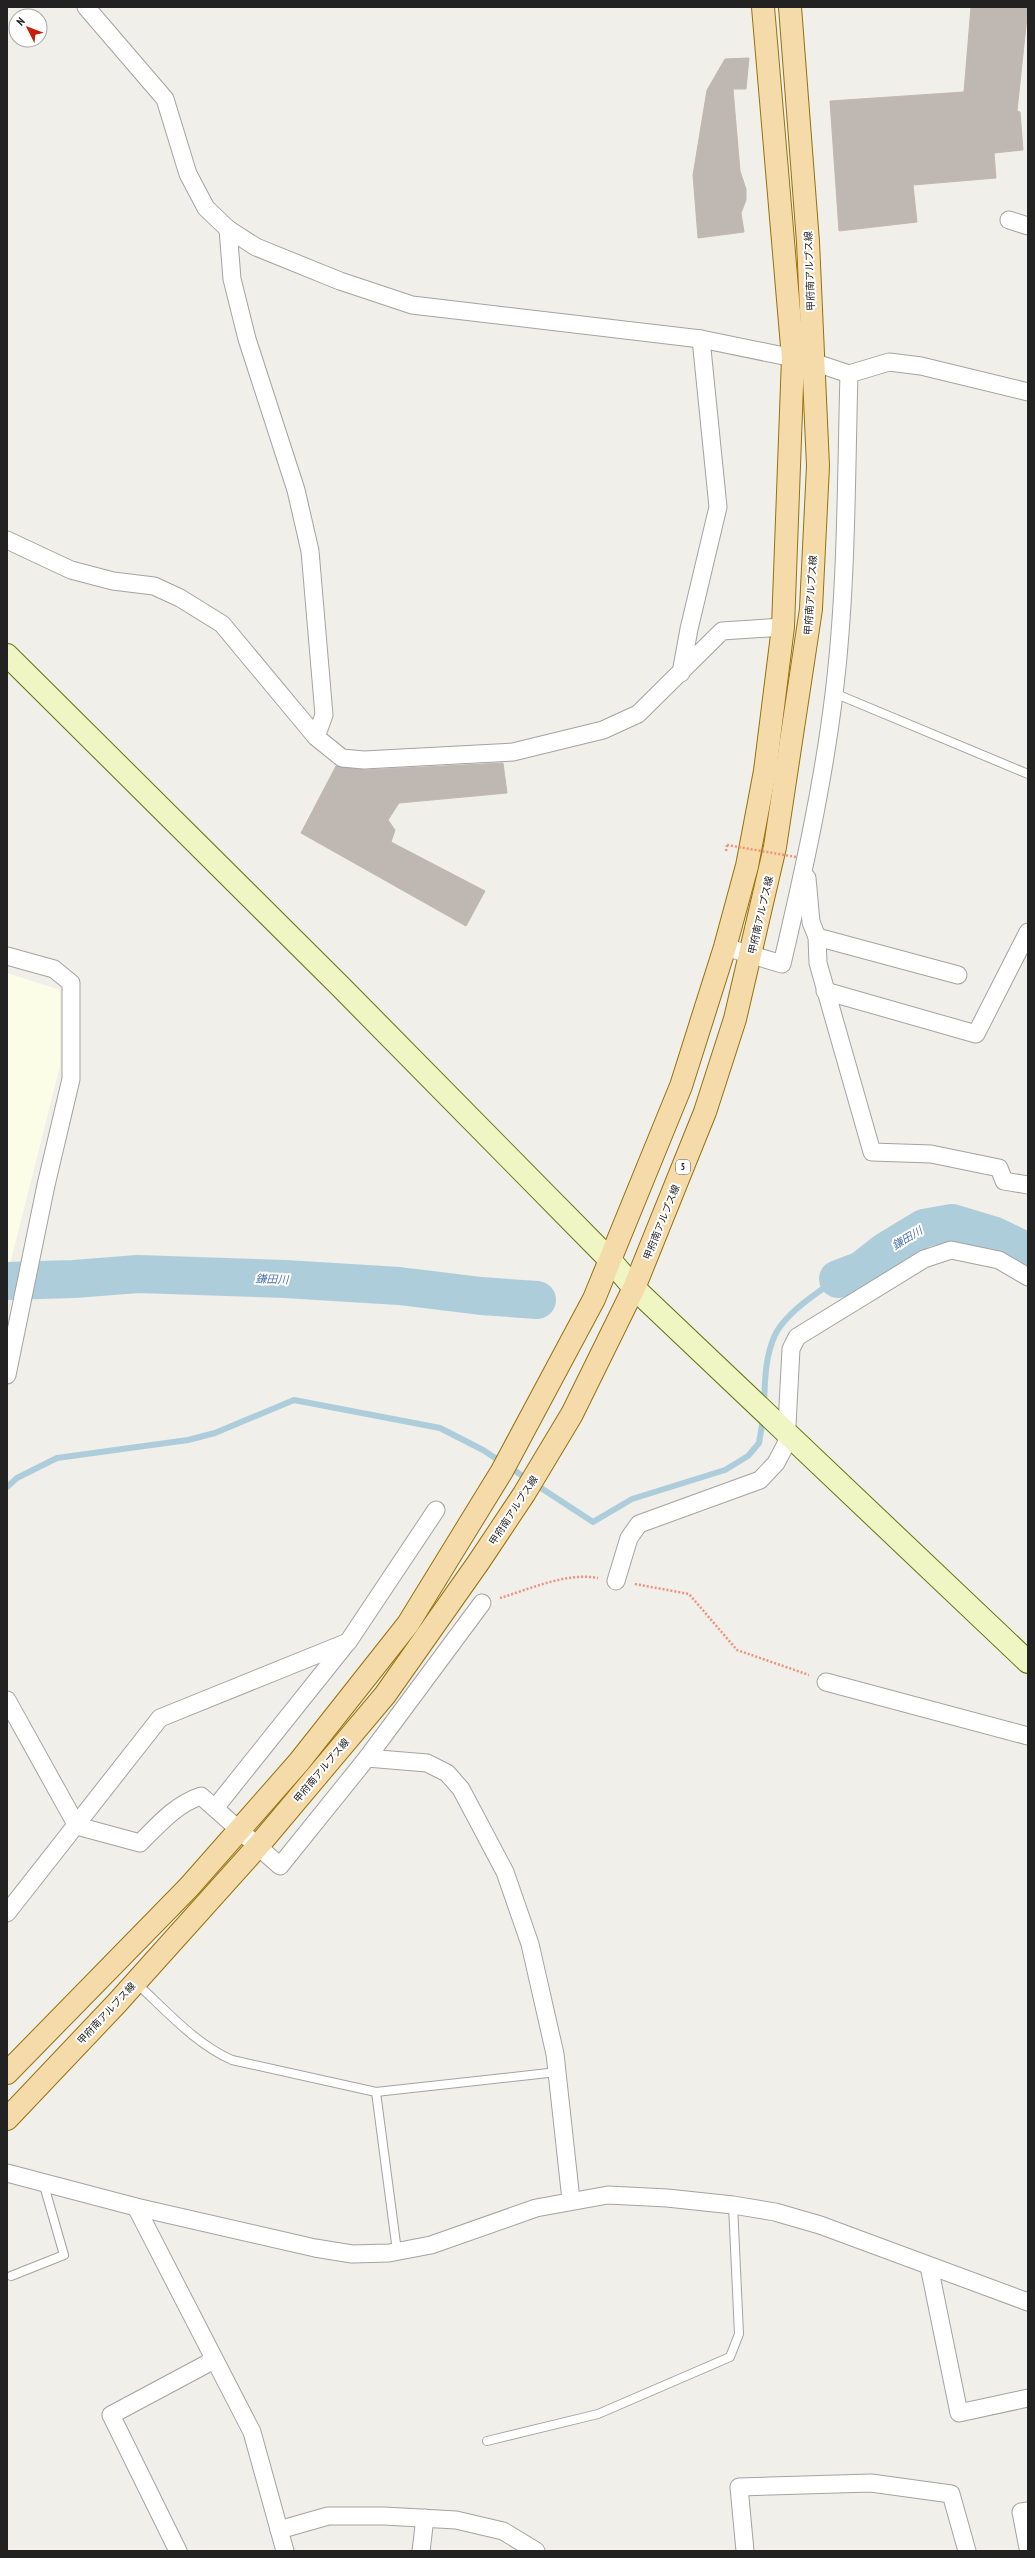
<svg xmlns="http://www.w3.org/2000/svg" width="1035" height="2558" viewBox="0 0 1035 2558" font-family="'PT Sans Narrow','Noto Sans JP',sans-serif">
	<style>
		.education { fill: #fbfde6 }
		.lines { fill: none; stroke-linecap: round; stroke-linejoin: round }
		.stream { stroke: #adcddb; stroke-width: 6 }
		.river { stroke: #adcddb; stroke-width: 38 }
		.building { fill: #bfb8b2; stroke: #c2b8ac }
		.lane-casing { stroke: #a3a3a3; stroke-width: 10 }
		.street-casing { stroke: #a3a3a3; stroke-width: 19 }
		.secondary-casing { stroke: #61740d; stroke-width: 24 }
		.primary-casing { stroke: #94720b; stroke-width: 24 }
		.path { stroke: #f1917b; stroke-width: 2.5; stroke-dasharray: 2 2; stroke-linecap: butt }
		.lane { stroke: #fff; stroke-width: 8 }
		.street { stroke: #fff; stroke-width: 17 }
		.secondary { stroke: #eff6c3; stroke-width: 22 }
		.primary { stroke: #f6dbaa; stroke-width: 22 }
		.path-bridge { stroke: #f1917b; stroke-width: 2.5; stroke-dasharray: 2 2; stroke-linecap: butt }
		.labels { text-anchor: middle; stroke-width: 4; stroke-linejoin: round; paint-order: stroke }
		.shield { fill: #fff; stroke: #646464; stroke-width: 1 }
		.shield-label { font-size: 9px; font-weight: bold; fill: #222 }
		.street-label { font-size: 10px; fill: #222; stroke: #fff }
		.water-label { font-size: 11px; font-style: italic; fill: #5478ac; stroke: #fff }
	</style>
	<rect width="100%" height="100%" fill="#f1efe9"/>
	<polygon class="education" points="7,973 60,990 60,1066 7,1276"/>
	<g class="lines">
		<g class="stream">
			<path d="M 764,1404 C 765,1380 765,1357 775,1335 C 790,1303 856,1268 886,1251"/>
			<polyline points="7,1487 17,1478 57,1458 188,1440 215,1433 294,1400 440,1428 483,1450 593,1522 632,1499 725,1470 748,1456 759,1443 763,1419"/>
		</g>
		<g class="river">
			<polyline points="838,1279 862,1270 886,1251 924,1228 952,1223 995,1236 1028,1252"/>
			<polyline points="7,1281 74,1279 138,1274 285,1279 399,1286 481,1296 537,1300"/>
		</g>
	</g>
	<g class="building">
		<polygon points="971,7 1028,7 1017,111 1020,112 1023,150 994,153 996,178 913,185 917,222 839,231 830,101 964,92"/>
		<polygon points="749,58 746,89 733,89 740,171 746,189 746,200 741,213 744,232 698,238 693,175 707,90 725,59"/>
		<polygon points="503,763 507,793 399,803 388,820 395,830 391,842 485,891 466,926 301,833 336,766 365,770"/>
	</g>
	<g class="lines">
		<g class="lane-casing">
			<g id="lane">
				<polyline points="834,693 1028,774"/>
				<path d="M 136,1983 C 166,2010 195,2044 232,2060 L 376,2092 L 557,2072"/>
				<polyline points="376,2092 397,2251"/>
				<polyline points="11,2276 64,2255 43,2182"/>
				<polyline points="487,2441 598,2414 730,2357 739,2334 733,2205"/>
			</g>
		</g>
		<g class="street-casing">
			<g id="street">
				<polyline points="86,7 165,99 188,174 206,208 228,229 256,247 340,281 412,305 701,339 813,362 849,374 889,362 921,366 1028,392"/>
				<polyline points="1009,220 1028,226"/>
				<polyline points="228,229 232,279 247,339 296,490 310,551 324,715 316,737"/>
				<polyline points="7,540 71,570 113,581 154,586 180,598 222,624 316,737 342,758 364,760 513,752 603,730 638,714 722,631 783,627"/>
				<polyline points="681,673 689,629 718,507 701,339"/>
				<polyline points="807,878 811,922 817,937 818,963 872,1152 931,1154 999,1168 1004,1181 1028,1185"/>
				<polyline points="817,937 958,975"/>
				<path d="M 725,947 L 782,964 C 803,874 823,785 834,694 C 847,588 846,480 849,374"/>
				<polyline points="7,956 54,969 71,983 71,1079 46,1185 7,1375"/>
				<polyline points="825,991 976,1034 1028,932"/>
				<polyline points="616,1581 629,1538 639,1524 760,1480 776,1463 786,1444 791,1349 797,1337 924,1259 951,1250 999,1260 1028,1277"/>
				<polyline points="826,1682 1028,1736"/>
				<path d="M 7,1700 L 77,1826 L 140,1843 C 158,1825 176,1804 201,1796 L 280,1866 L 367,1758 L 427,1763 L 447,1773 L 461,1789 L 505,1872 L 530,1944 L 555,2054 L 571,2200"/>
				<polyline points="367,1758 482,1603"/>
				<polyline points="215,1808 346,1644"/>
				<polyline points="7,1913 160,1718 348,1642 436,1510"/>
				<polyline points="7,2173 136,2207 315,2248 352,2254 389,2253 431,2245 536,2208 608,2195 667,2198 733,2205 775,2212 820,2225 1028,2302"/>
				<polyline points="136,2207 252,2432 285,2551"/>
				<polyline points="929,2266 959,2413 1028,2398"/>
				<polyline points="1028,2511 1021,2512 1028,2548"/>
				<polyline points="279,2530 328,2516 384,2516 456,2520 503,2531 536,2551"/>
				<polyline points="178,2551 111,2415 214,2360"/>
				<polyline points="421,2551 425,2518"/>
				<polyline points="745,2551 739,2487 871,2483 951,2494 967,2551"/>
			</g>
		</g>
		<g class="secondary-casing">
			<polyline id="secondary" points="7,655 340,986 611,1261 634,1288 1028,1662"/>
		</g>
		<g class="primary-casing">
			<g id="primary">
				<polyline points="7,2073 189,1887 299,1762 408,1624 502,1471 594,1299 681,1086 725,947 747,866 765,771 783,627 793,358 763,7"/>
				<polyline points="7,2119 117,2003 258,1846 385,1695 478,1563 524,1494 572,1414 634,1288 705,1112 735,1019 775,847 811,609 818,466 808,242 790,7"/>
			</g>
		</g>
		<g class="path">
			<polyline points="726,851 727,845"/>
			<polyline points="635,1584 689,1594 737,1650 809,1675"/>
			<path d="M 500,1598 C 530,1589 567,1572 598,1578"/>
		</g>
		<use href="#lane" class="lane"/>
		<use href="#street" class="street"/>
		<use href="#secondary" class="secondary"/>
		<use href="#primary" class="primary"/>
		<polyline class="path-bridge" points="727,845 796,857"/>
	</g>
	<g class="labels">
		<rect class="shield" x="676" y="1160" width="14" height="14" rx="3"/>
		<g class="shield-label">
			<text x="683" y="1170">5</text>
		</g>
		<g class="street-label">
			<text transform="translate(809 271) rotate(-92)" y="4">甲府南アルプス線</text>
			<text transform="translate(810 595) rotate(-86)" y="4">甲府南アルプス線</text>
			<text transform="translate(760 915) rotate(-77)" y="4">甲府南アルプス線</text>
			<text transform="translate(661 1222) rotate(-68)" y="4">甲府南アルプス線</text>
			<text transform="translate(513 1510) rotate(-57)" y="4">甲府南アルプス線</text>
			<text transform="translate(321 1770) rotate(-50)" y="4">甲府南アルプス線</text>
			<text transform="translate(106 2013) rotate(-47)" y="4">甲府南アルプス線</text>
		</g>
		<g class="water-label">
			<text transform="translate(907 1238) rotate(-31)" y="4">鎌田川</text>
			<text transform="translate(272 1279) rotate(2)" y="4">鎌田川</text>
		</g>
	</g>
	<rect width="1035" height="2558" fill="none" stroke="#222222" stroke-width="16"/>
	<g transform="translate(28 28) rotate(312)"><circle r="19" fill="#ffffff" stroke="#a7a7a7"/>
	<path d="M0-3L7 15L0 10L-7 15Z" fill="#c51e0f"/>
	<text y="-6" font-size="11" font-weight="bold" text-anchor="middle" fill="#222222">N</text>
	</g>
</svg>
